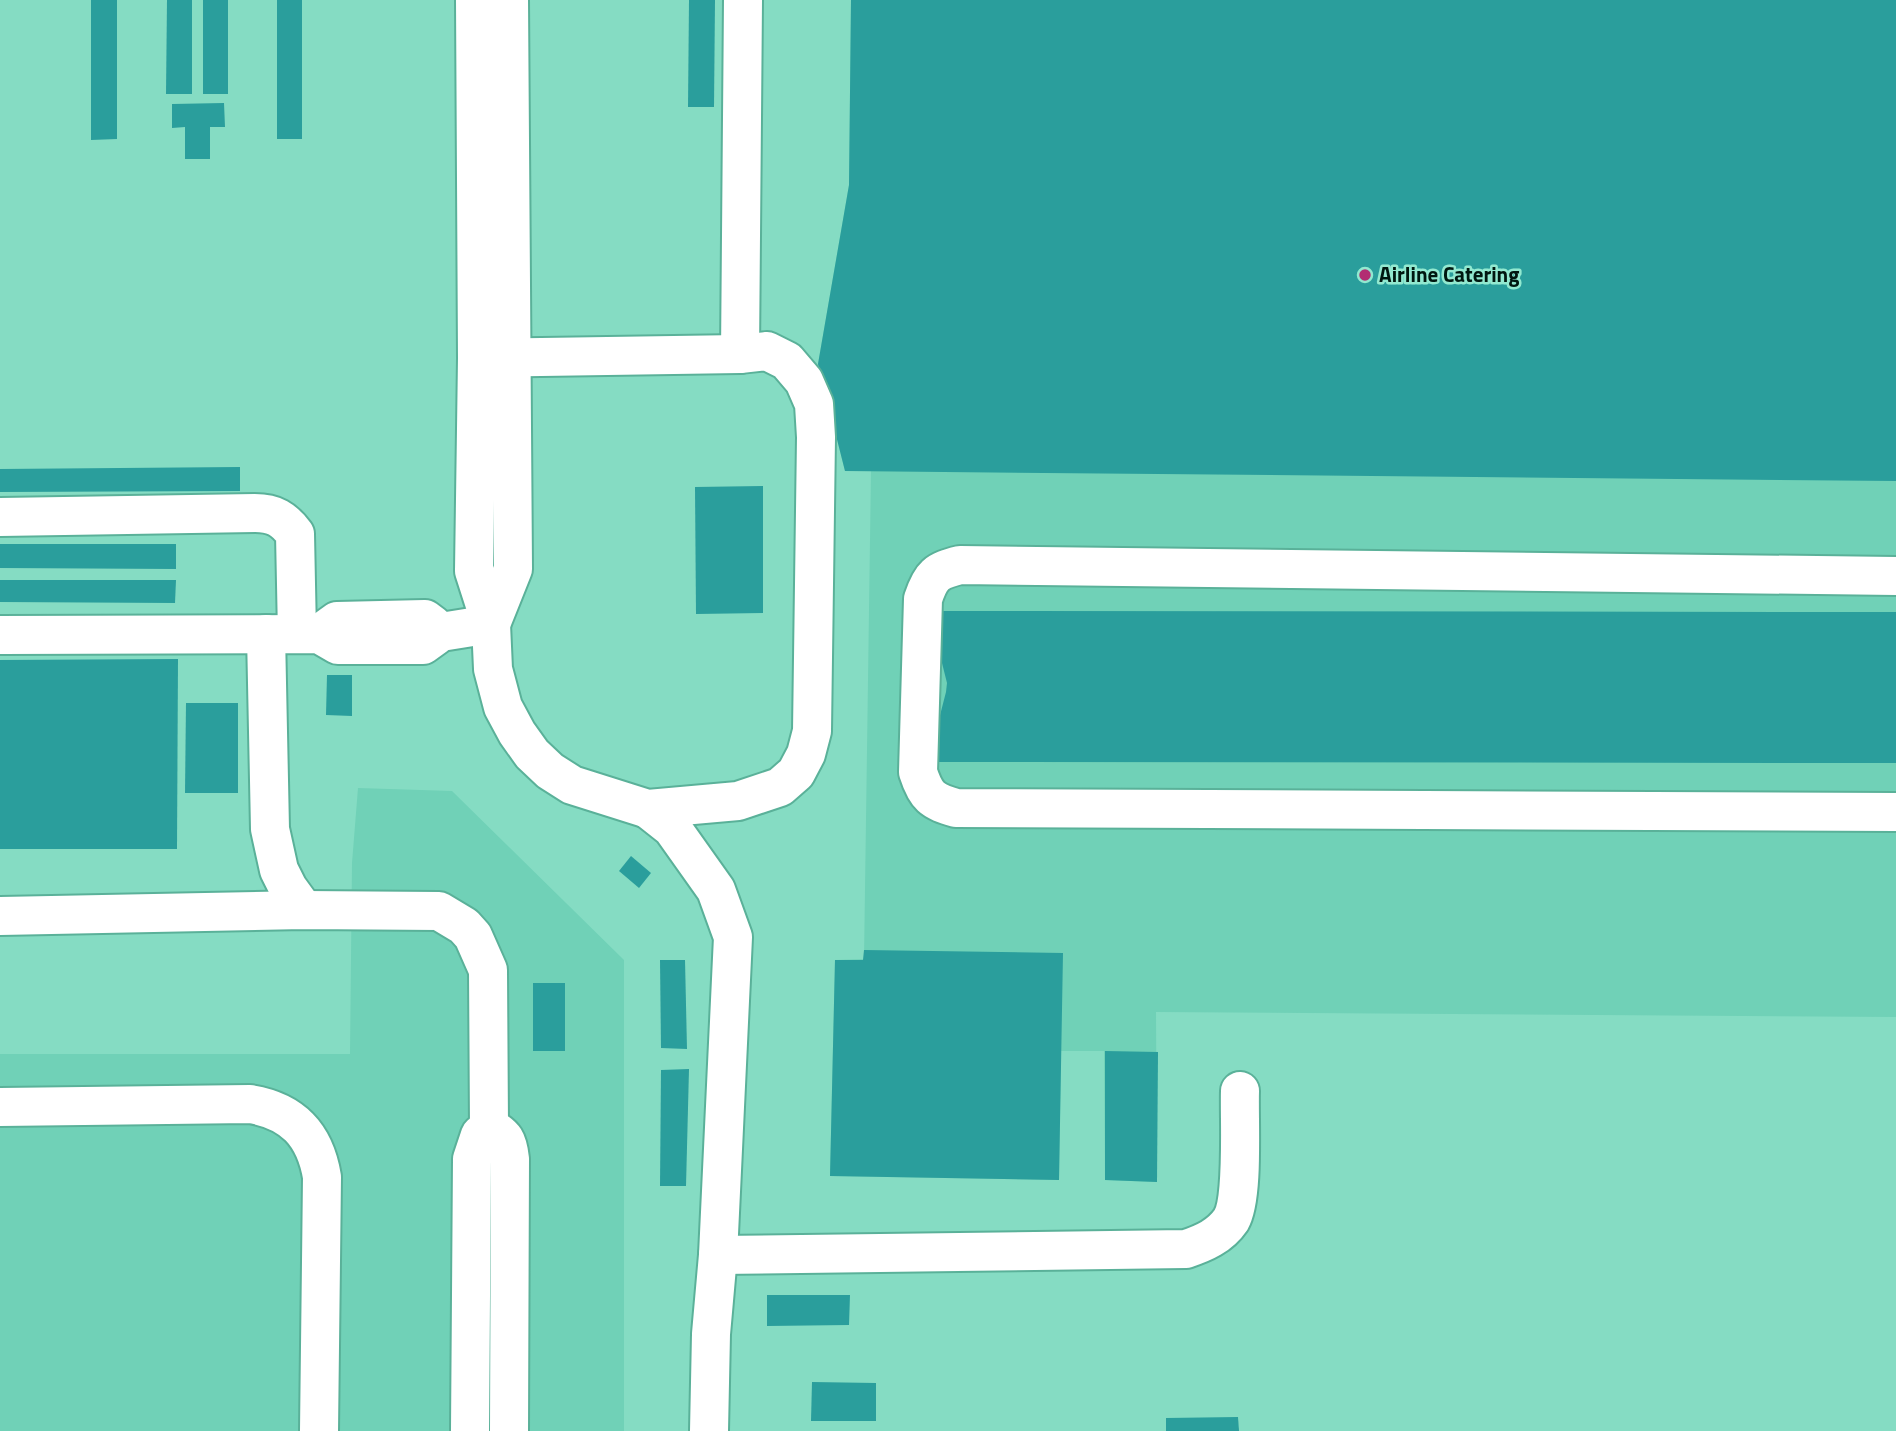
<svg xmlns="http://www.w3.org/2000/svg" width="1896" height="1431" viewBox="0 0 1896 1431" font-family="'Titillium Web',sans-serif">
	<style>
		.built { fill: #70d1b7 }
		.building { fill: #2a9e9c }
		.lines { fill: none; stroke-linecap: round; stroke-linejoin: round }
		.minor-casing { stroke: #5ab199; stroke-width: 42 }
		.minor { stroke: #fff; stroke-width: 38 }
		.poi-dot { fill: #b22d72; stroke: #92e9d0; stroke-width: 2.5 }
		.labels { text-anchor: middle; stroke-width: 5; stroke-linejoin: round; paint-order: stroke }
		.poi-label { font-size: 21px; font-weight: bold; fill: #001710; stroke: #92e9d0; text-anchor: start }
	</style>
	<rect width="100%" height="100%" fill="#85dcc3"/>
	<g class="built">
		<polygon points="851,0 1896,0 1896,1017 1156,1012 1157,1182 1105,1180 1104,1051 1061,1051 1059,1180 830,1176 835,960 864,959 871,471 845,471 818,364 849,185"/>
		<polygon points="358,788 452,791 624,960 624,1431 0,1431 0,1054 350,1054 352,863"/>
	</g>
	<g class="building">
		<polygon points="91,0 117,0 117,139 91,140"/>
		<polygon points="167,0 192,0 192,94 166,94"/>
		<rect x="203" y="0" width="25" height="94"/>
		<rect x="277" y="0" width="25" height="139"/>
		<polygon points="689,0 715,0 714,107 688,107"/>
		<polygon points="851,0 1896,0 1896,481 845,471 818,364 849,185"/>
		<polygon points="224,103 225,127 210,127 210,159 185,159 185,127 172,128 172,104"/>
		<polygon points="240,467 240,491 0,492 0,469"/>
		<polygon points="763,486 763,613 696,614 695,487"/>
		<polygon points="0,544 176,544 176,569 0,568"/>
		<polygon points="0,580 176,580 175,603 0,602"/>
		<polygon points="929,611 1896,612 1896,763 928,762 946,692 947,683"/>
		<polygon points="178,659 177,849 0,849 0,660"/>
		<polygon points="327,675 352,675 352,716 326,715"/>
		<polygon points="186,703 238,703 238,793 185,793"/>
		<polygon points="631,856 651,873 639,888 619,871"/>
		<polygon points="864,950 1063,953 1059,1180 830,1176 835,960 863,960"/>
		<polygon points="660,960 685,960 687,1049 661,1048"/>
		<rect x="533" y="983" width="32" height="68"/>
		<polygon points="1105,1051 1158,1052 1157,1182 1105,1180"/>
		<polygon points="689,1069 686,1186 660,1186 661,1070"/>
		<polygon points="767,1295 850,1295 849,1325 767,1326"/>
		<polygon points="812,1382 876,1383 876,1421 811,1421"/>
		<polygon points="1238,1417 1239,1431 1166,1431 1166,1418"/>
	</g>
	<g class="lines">
		<g class="minor-casing">
			<g id="minor">
				<polyline points="475,0 477,358 474,571 491,624 493,669 503,707 517,733 532,754 550,771 572,785 648,809 738,801 780,787 796,773 806,754 812,731 816,437 814,404 804,381 787,361 767,351 740,354 477,358"/>
				<polyline points="740,354 743,0"/>
				<path d="M 0,517 L 255,513 C 274,513 284,519 295,534 L 297,634"/>
				<path d="M 1896,576 L 960,565 C 936,571 931,575 923,599 L 918,772 C 926,797 932,801 956,808 L 1896,812"/>
				<polyline points="491,624 513,569 509,0"/>
				<polyline points="266,634 270,829 279,870 288,888 304,910"/>
				<polyline points="319,634 337,621 425,619 433,625"/>
				<polyline points="0,635 319,634 338,645 423,645 441,632 491,624"/>
				<polyline points="648,809 672,828 716,890 733,937 718,1255 711,1334 709,1431"/>
				<polyline points="0,916 304,910 439,911 464,926 473,936 488,970 489,1127 480,1135 472,1159 470,1431"/>
				<path d="M 0,1107 L 250,1104 C 293,1111 315,1135 322,1177 L 319,1431"/>
				<path d="M 489,1127 C 505,1135 508,1141 510,1159 L 509,1431"/>
				<path d="M 718,1255 L 1186,1249 C 1204,1243 1220,1236 1231,1220 C 1244,1198 1239,1119 1240,1091"/>
			</g>
		</g>
		<use href="#minor" class="minor"/>
	</g>
	<circle class="poi-dot" cx="1365" cy="275" r="7"/>
	<g class="labels">
		<g class="poi-label">
			<text x="1379" y="282">Airline Catering</text>
		</g>
	</g>
</svg>
